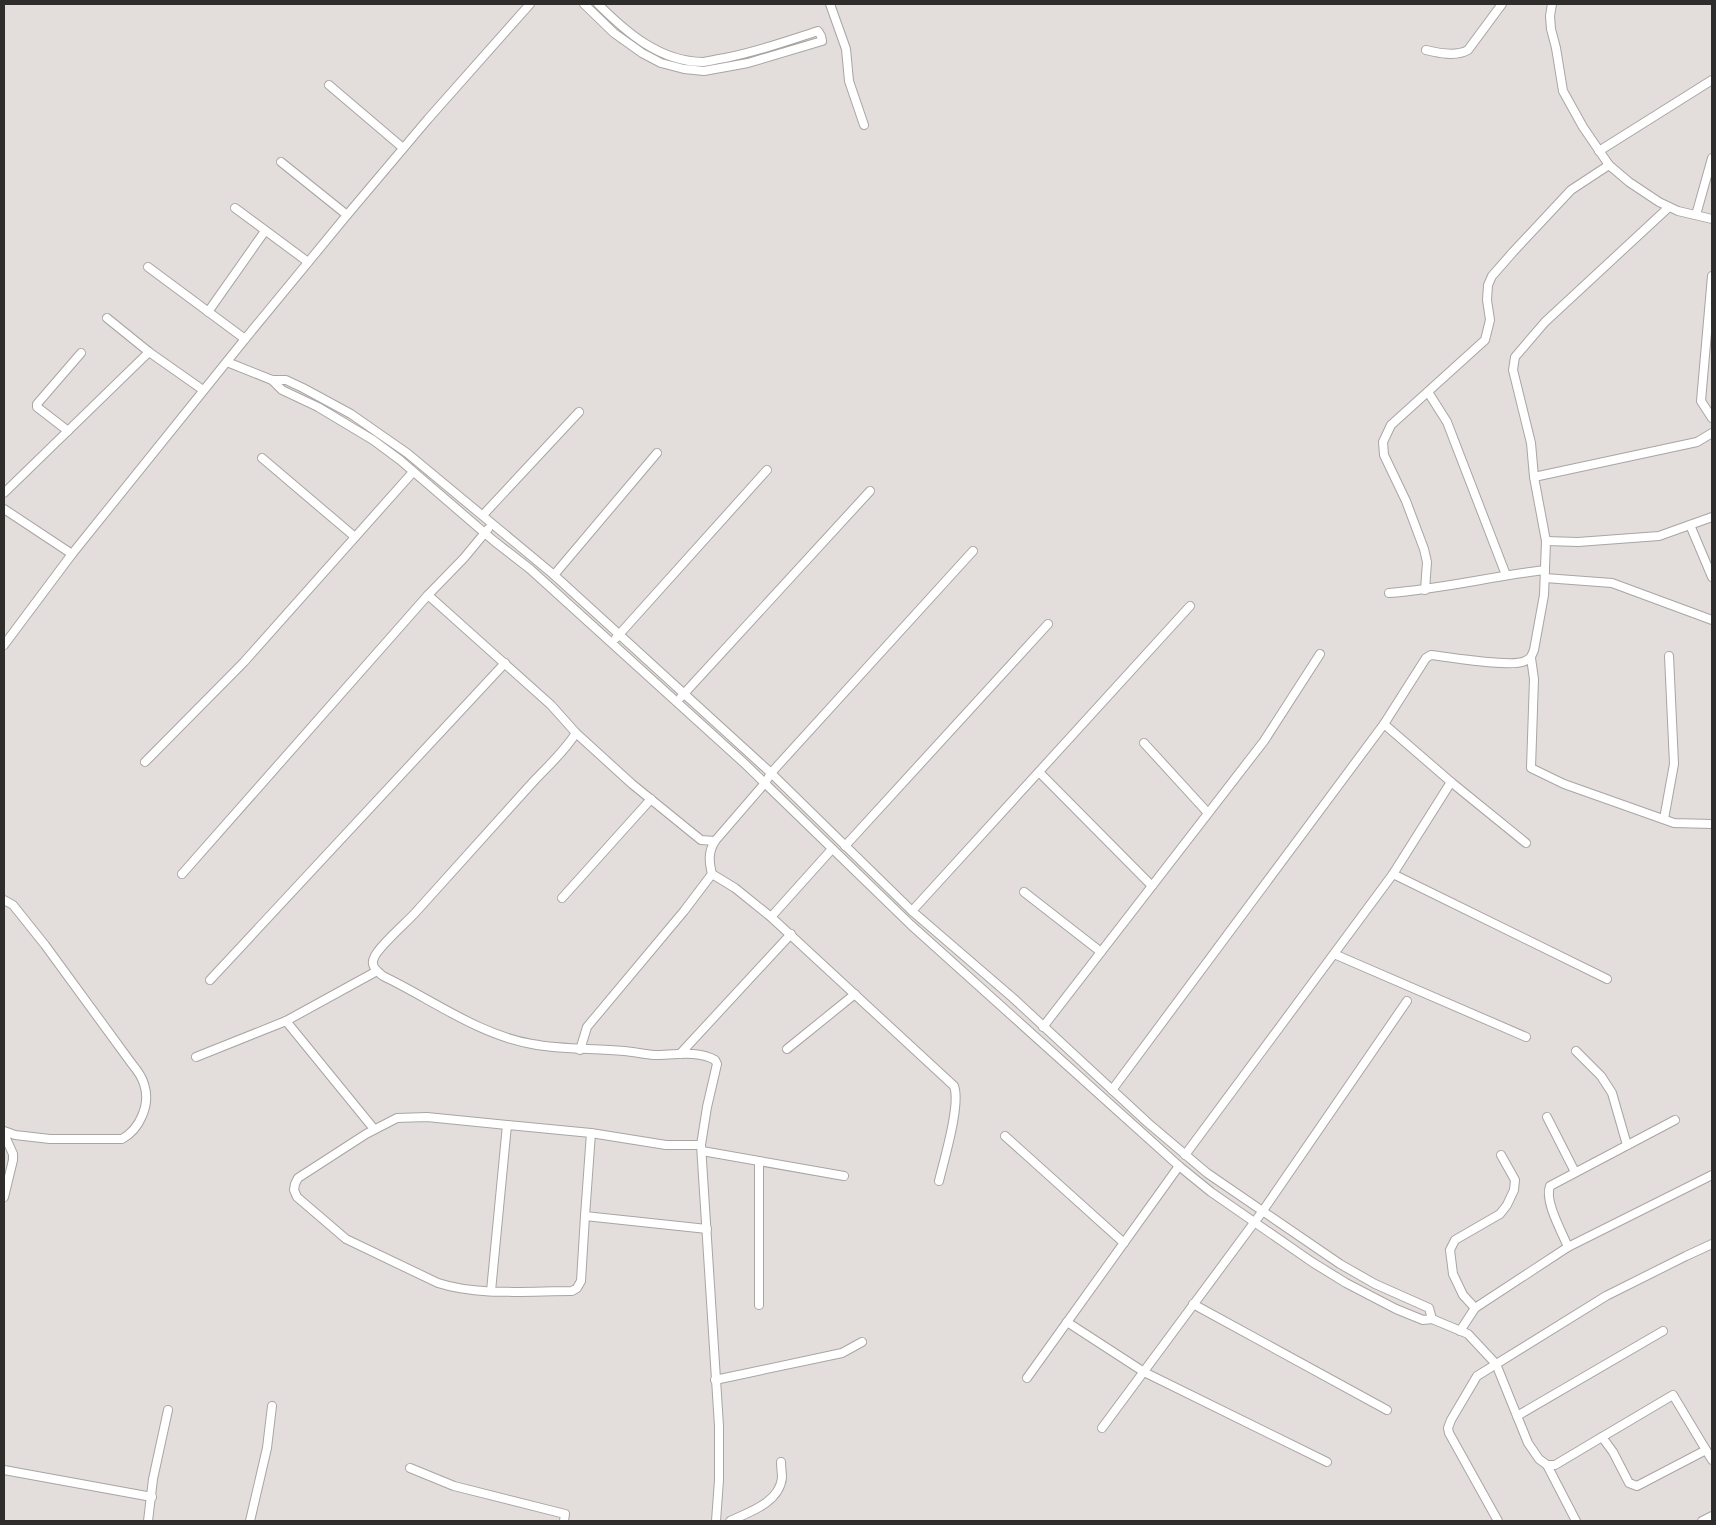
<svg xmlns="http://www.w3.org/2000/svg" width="1716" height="1525" viewBox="0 0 1716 1525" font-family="'Roboto Condensed',sans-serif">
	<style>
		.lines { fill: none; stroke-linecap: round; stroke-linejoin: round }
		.minor-casing { stroke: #a9a5a2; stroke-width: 10 }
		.minor { stroke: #fff; stroke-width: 8 }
	</style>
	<rect width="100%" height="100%" fill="#e3dedb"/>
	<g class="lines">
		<g class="minor-casing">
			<g id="minor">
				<path d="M 584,4 L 614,33 L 642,53 L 661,63 L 684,69 L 704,71 L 748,63 L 822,41 L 821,36 L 818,31 C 787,41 757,52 725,58 C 718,59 710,61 703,62 C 660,62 626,32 598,4"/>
				<polyline points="830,4 846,49 849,81 864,125"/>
				<polyline points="1552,4 1550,16 1551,29 1556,48 1563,91 1583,127 1609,165 1629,182 1659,202 1678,211 1712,219"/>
				<path d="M 1426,50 C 1438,53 1456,57 1468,50 L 1502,4"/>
				<polyline points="329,85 403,148"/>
				<polyline points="1599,151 1712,80"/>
				<polyline points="281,162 347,215"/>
				<polyline points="235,208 308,262"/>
				<polyline points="1696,215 1712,158"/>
				<polyline points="148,267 245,339"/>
				<polyline points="1712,276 1701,401 1712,418"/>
				<polyline points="208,312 265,231"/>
				<polyline points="107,318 149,352 203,390"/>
				<polyline points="227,362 272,380 286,380 303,388 351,414 407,453 554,575 771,773 912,911 1013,998 1148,1123 1207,1173 1340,1264 1375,1284 1429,1308 1432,1319"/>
				<polyline points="272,380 282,390 318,407 373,440 400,460 494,541 530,569 744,763 911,925 1179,1166 1211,1192 1312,1262 1346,1283 1396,1309 1423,1320 1432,1319 1468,1334 1496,1364 1528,1443 1539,1459 1547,1465 1555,1465 1602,1437 1613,1452 1629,1483 1637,1486 1706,1450"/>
				<polyline points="1428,392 1447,422 1506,575"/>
				<polyline points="68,431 37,407 37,404 81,353"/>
				<polyline points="262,458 355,537"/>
				<polyline points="1534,477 1697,442 1712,433"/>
				<polyline points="4,493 149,352"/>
				<polyline points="4,509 72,554"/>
				<polyline points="483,515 579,412"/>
				<polyline points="1690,525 1712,577"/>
				<path d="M 488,529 L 464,558 L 428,595 L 551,705 L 576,733 C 564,752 548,766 533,782 C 494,825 455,869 415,913 C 407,922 377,948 374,958 C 370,966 377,971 383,976 C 431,999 479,1035 532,1044 C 563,1050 593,1048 624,1051 C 634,1052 644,1054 654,1055 C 673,1055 698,1050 715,1060 L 717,1064 L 707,1107 L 701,1145 L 719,1426 L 719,1480 L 716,1521"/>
				<polyline points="1546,541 1578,542 1659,536 1712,517"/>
				<polyline points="554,575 657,453"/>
				<polyline points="1545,578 1612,583 1712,620"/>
				<polyline points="1425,590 1427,562 1424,549 1406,501 1384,455 1383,442 1391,425 1485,340 1490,320 1487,300 1488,285 1492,276 1513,252 1571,190 1609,165"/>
				<path d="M 1389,593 C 1442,589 1493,576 1545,570"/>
				<polyline points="616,638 767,470"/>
				<polyline points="4,645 72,554 245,339 347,215 428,119 530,4"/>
				<polyline points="1531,658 1534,679 1531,768 1564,784 1674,823 1712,824"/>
				<polyline points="681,697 870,491"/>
				<polyline points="1384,724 1451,782 1526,843"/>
				<polyline points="576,733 632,784 701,840 715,841"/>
				<polyline points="1144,743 1208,813"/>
				<polyline points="145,762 244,662 413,472"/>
				<polyline points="1039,772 1152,886"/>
				<polyline points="1664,819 1674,764 1669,656"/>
				<polyline points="845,846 1048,624"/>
				<polyline points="182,874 428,595"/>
				<polyline points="712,874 735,888 771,917 832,849"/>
				<polyline points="1393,874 1451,782"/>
				<polyline points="1024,892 1101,952"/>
				<polyline points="562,898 651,799"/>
				<path d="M 4,900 L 13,905 L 45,945 L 132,1064 C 137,1070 142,1077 144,1084 C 151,1104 140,1129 122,1139 L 50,1139 L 15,1135 L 4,1131"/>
				<polyline points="912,911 1190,606"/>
				<path d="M 771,917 L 954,1086 C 961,1104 944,1160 939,1181"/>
				<polyline points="1334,954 1526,1037"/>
				<polyline points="210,980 505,663"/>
				<polyline points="286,1021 374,1129"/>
				<polyline points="1043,1027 1264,741 1320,654"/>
				<polyline points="787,1049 855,994"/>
				<path d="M 580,1050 L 587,1027 L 684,911 L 712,874 C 709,862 708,852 715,841 L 765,783 L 771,773 L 973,551"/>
				<polyline points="1576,1051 1601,1076 1612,1093 1627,1145"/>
				<polyline points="680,1054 791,934"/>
				<polyline points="196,1057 286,1021 377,971"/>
				<path d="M 1112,1090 L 1384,724 L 1426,658 L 1431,655 C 1450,657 1511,668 1525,661 C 1531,659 1532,655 1534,650 L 1544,595 L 1546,541 L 1534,477 L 1531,443 L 1513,370 L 1515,357 L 1545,322 L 1669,207"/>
				<polyline points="1547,1117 1575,1172"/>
				<path d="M 507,1125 L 427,1117 L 397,1118 L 366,1134 L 298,1178 L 295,1184 L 294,1190 L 297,1197 L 346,1239 L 438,1283 C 478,1296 529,1291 572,1291 L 577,1288 L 581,1281 L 585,1216"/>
				<polyline points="4,1134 13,1154 13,1160 4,1197"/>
				<polyline points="1005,1136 1124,1243"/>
				<polyline points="701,1145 666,1145 591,1133 585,1216 707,1229"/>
				<polyline points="702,1151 844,1176"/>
				<polyline points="1185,1155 1393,874 1607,979"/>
				<polyline points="759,1161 759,1305"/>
				<path d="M 1568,1247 C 1562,1232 1544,1201 1550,1186 L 1675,1120"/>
				<polyline points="491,1291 507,1125 591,1133"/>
				<polyline points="1193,1304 1387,1410"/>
				<polyline points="1475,1308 1463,1295 1453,1274 1450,1250 1455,1240 1500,1214 1507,1205 1514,1190 1515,1180 1501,1155"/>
				<polyline points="1067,1322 1144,1372 1327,1462"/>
				<polyline points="1460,1331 1475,1308 1568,1247 1712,1175"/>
				<polyline points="1027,1378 1179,1166"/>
				<polyline points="715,1380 842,1353 862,1342"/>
				<polyline points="1517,1416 1663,1331"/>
				<polyline points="1102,1428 1262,1212 1407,1001"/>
				<polyline points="1602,1437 1673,1395 1712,1460"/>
				<polyline points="1547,1465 1576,1521"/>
				<polyline points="410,1468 454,1486 565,1514 564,1521"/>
				<polyline points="4,1470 152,1497"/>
				<polyline points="148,1521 153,1479 168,1410"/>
				<polyline points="250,1521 267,1448 272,1406"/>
				<path d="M 730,1521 C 749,1512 779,1503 782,1478 C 782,1473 781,1467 781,1462"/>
				<polyline points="1498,1521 1449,1433 1448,1428 1451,1420 1477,1376 1606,1296 1686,1256 1712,1244"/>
				<polyline points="1702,1521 1712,1516"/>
			</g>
		</g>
		<use href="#minor" class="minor"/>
	</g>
	<rect width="1716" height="1525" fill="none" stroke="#2f2d2c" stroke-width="10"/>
</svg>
